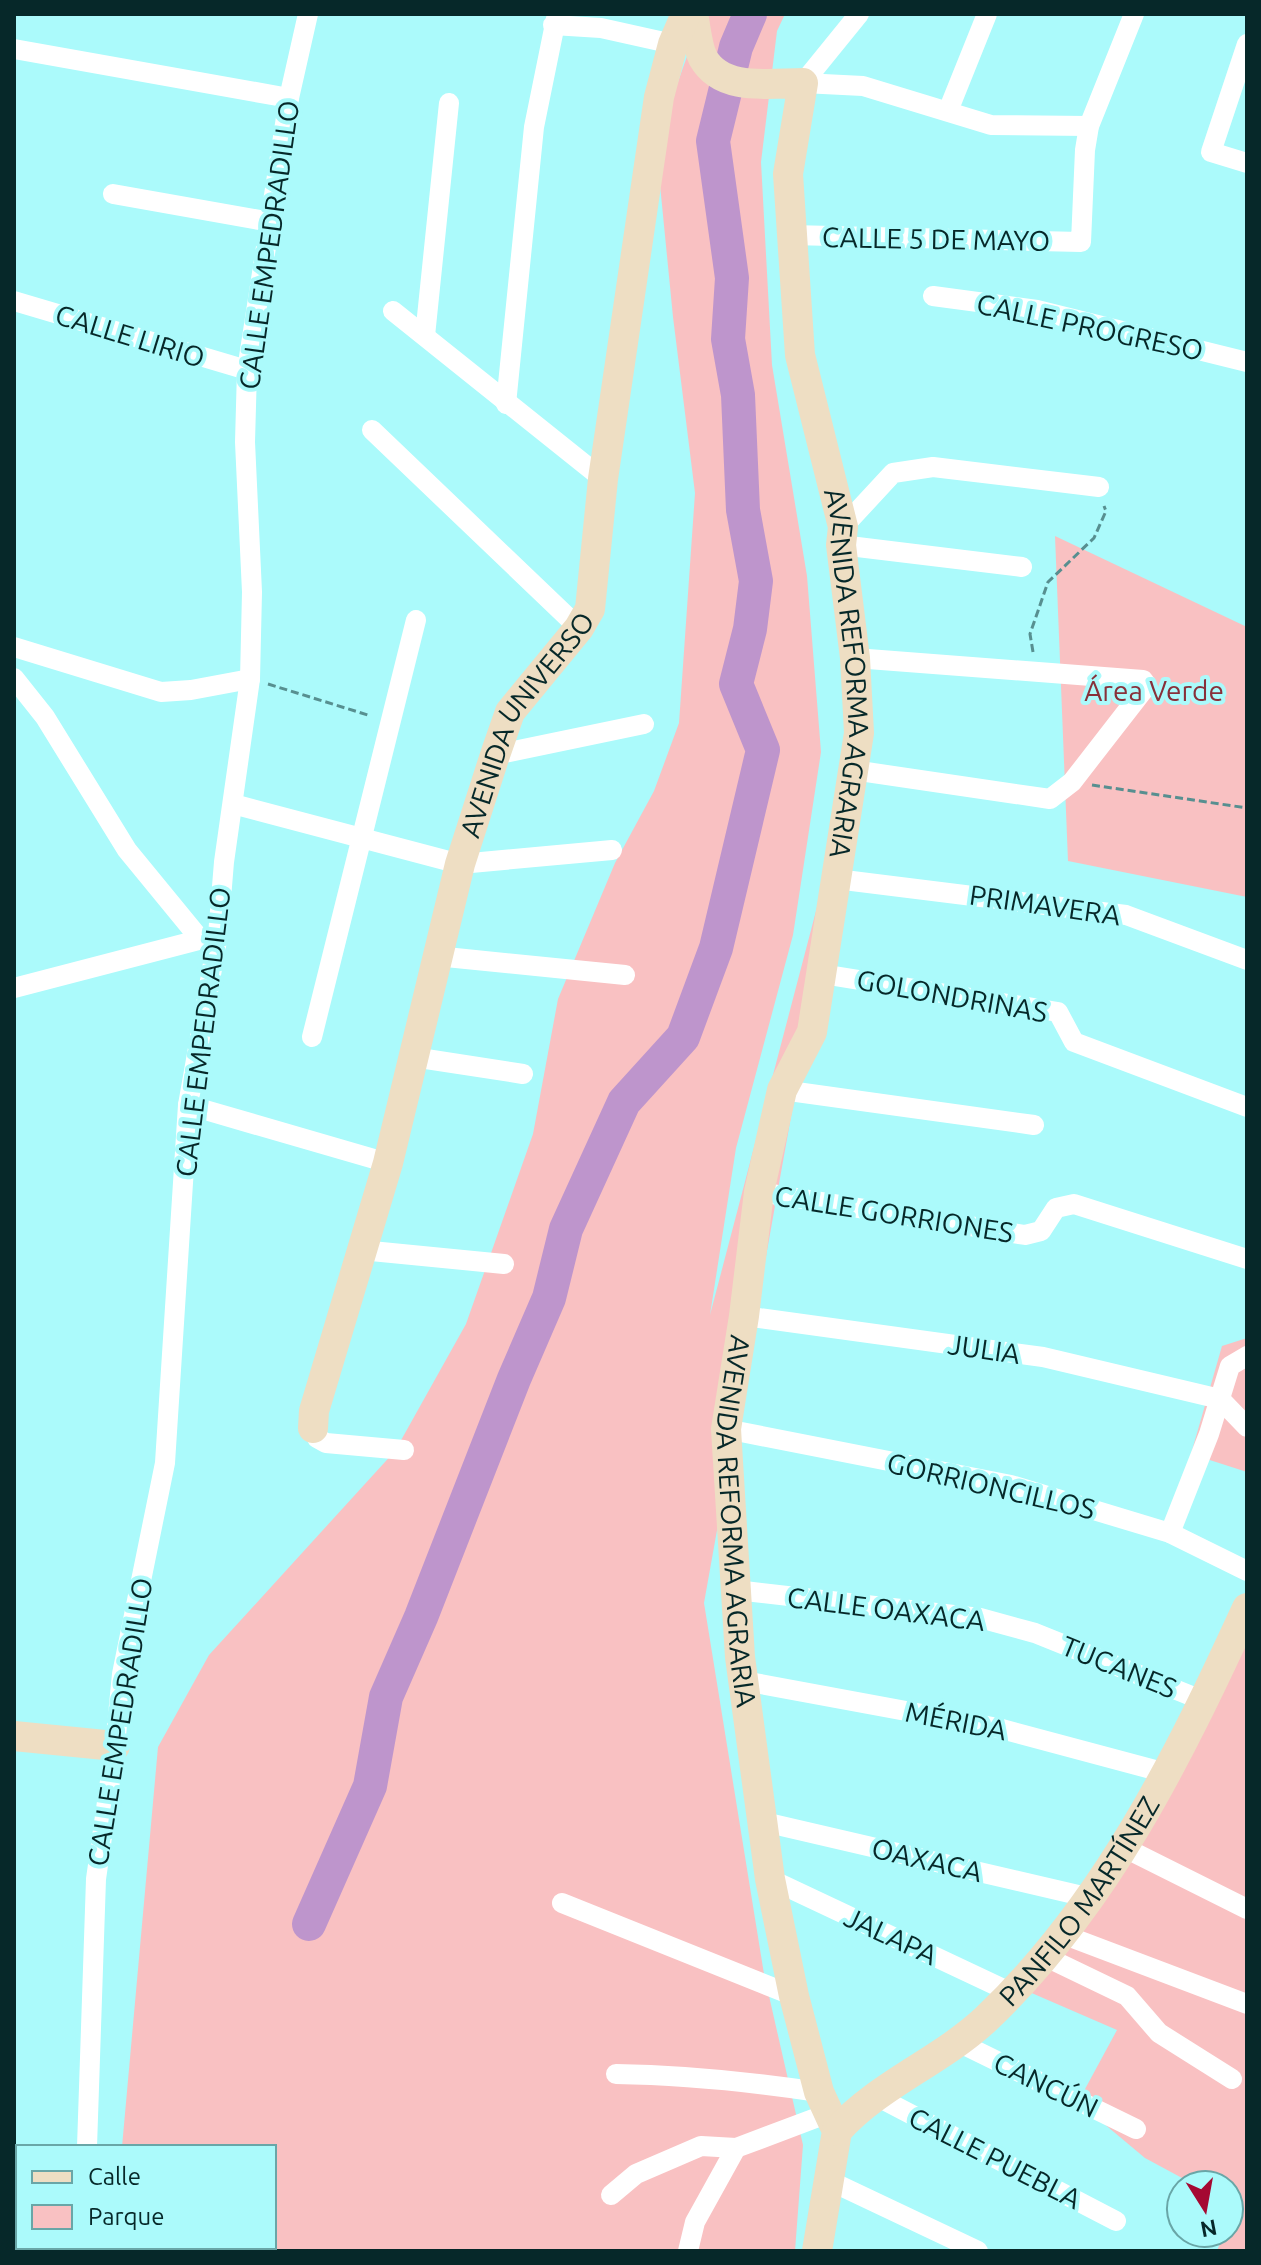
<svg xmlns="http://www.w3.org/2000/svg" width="1261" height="2265" viewBox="0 0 1261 2265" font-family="Ubuntu,sans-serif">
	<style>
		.green { fill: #f9c1c2 }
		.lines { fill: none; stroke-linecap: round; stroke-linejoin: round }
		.river { stroke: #be95cc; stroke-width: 34 }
		.path { stroke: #578f90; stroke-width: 3; stroke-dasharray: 8 4; stroke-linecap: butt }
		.street { stroke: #fff; stroke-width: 20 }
		.secondary { stroke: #eedec3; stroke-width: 30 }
		.labels { text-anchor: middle; stroke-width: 8; stroke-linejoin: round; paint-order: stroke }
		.street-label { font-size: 28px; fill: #062829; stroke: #abfafb }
		.park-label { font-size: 28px; fill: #88303a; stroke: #abfafb }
	</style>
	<rect width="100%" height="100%" fill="#abfafb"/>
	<g class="green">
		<polygon points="702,14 785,14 777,31 761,162 772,365 807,576 821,752 793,935 736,1148 710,1315 853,770 704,1603 764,1974 803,2145 795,2251 163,2251 164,2247 274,2247 274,2147 122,2147 158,1747 209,1655 395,1451 466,1324 533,1134 558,999 615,863 654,791 679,723 695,493 673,317 656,144"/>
		<polygon points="1055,536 1247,627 1247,897 1068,861"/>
		<polygon points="1247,1338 1247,1472 1191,1454 1222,1346"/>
		<polygon points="1247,1620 1247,2251 1217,2251 1224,2233 1229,2233 1229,2220 1234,2207 1229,2204 1229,2185 1195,2185 1145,2158 1078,2102 1117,2030 1027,1991"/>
	</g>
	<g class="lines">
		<polyline class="river" points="309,1924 370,1786 386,1697 421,1617 514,1379 549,1298 566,1229 624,1102 683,1037 716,948 763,750 736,684 750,629 756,581 743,510 738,395 728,339 732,278 713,141 736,47 750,14"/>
		<g class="path">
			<polyline points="1033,652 1030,634 1048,582 1094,538 1106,511 1104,506"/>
			<polyline points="268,684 371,716"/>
			<polyline points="1092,785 1247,808"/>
		</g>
		<g class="street">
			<polyline points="553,25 601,28 673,44"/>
			<polyline points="1247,44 1211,152 1247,163"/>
			<polyline points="14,49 289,98"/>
			<polyline points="803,83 863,86 991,125 1089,126"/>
			<polyline points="803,83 859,14"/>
			<polyline points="948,111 987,14"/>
			<polyline points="113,194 271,222"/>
			<polyline points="791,235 1081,242 1085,150 1089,126 1134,14"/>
			<polyline points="933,296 1037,310 1247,362"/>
			<polyline points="14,301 247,370"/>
			<polyline points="393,311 603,479"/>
			<polyline points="425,336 449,103"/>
			<polyline points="506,404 534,127 557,14"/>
			<polyline points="372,430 579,628"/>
			<polyline points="843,527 893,473 933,467 1099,487"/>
			<polyline points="841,545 1022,567"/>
			<polyline points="14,647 161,692 191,690 250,679"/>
			<polyline points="14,678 45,717 127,850 200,939"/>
			<polyline points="495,755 644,724"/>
			<polyline points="853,770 1050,799 1072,782 1145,688 1146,684 1143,680 855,658"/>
			<polyline points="233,804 460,864 612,850"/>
			<polyline points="836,879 1126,915 1247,960"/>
			<polyline points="436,956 625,975"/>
			<polyline points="822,974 1058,1012 1074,1042 1247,1107"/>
			<polyline points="14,988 210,937"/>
			<polyline points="312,1037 416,620"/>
			<polyline points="413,1057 523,1074"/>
			<polyline points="782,1090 1034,1125"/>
			<polyline points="188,1105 388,1163"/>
			<polyline points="759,1192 1025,1235 1041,1231 1056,1208 1074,1204 1247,1259"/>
			<polyline points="361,1250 504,1264"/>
			<polyline points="744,1316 1043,1357 1220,1399 1247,1427"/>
			<polyline points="313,1428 317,1438 326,1443 404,1450"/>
			<polyline points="726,1429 1011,1485 1170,1533 1247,1571"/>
			<polyline points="1170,1533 1209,1434 1230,1366 1247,1356"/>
			<polyline points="736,1590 980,1618 1035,1633 1204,1701"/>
			<polyline points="744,1681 998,1728 1166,1773"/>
			<polyline points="764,1822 1091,1898"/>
			<polyline points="1125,1848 1247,1909"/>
			<polyline points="770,1879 1012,1993"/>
			<polyline points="562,1903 794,1996"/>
			<polyline points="1062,1934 1247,2004"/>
			<polyline points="1044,1956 1127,1996 1159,2033 1232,2079"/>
			<polyline points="956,2041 1136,2129"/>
			<path d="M 616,2074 C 684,2075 752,2082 819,2092"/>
			<polyline points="874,2095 1116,2221"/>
			<polyline points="87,2147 96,1879 115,1746 122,1674 165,1463 188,1105 218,935 224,862 250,679 252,592 245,442 247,370 289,98 308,14"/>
			<polyline points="828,2180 978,2251"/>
			<polyline points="611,2195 636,2174 701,2146 736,2148"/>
			<polyline points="78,2251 79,2247"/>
			<polyline points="688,2251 695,2222 736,2148 829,2113"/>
		</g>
		<g class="secondary">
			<path id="s1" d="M 693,14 C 696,28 697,46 703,58 C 722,92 770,83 803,83 L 788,174 L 800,355 L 843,527 L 841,545 L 855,658 L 859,733 L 812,1032 L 782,1090 L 759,1192 L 744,1316 L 726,1429 L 740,1657 L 770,1879 L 794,1996 L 819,2092 L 837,2131 L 817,2251"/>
			<path id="s2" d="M 313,1428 L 314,1411 L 388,1163 L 460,864 L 495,755 L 510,712 L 579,628 L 590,609 L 603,479 L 659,97 L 673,44 L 686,14"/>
			<polyline points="14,1736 115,1746"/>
			<path id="s3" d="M 837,2131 C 879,2084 940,2062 986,2019 C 1106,1905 1179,1756 1247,1608"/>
		</g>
	</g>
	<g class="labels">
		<g class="street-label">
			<text transform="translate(936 239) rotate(1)" y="10">CALLE 5 DE MAYO</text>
			<text transform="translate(269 245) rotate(-82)" y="10">CALLE EMPEDRADILLO</text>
			<text transform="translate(1090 327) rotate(12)" y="10">CALLE PROGRESO</text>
			<text transform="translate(130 336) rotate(17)" y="10">CALLE LIRIO</text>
			<text dy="10" stroke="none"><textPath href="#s1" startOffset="752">AVENIDA REFORMA AGRARIA</textPath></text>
			<text dy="10" stroke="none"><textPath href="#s2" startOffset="740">AVENIDA UNIVERSO</textPath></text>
			<text transform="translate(1045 905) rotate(8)" y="10">PRIMAVERA</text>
			<text transform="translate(952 996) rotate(10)" y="10">GOLONDRINAS</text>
			<text transform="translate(203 1032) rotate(-83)" y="10">CALLE EMPEDRADILLO</text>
			<text transform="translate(894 1214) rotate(9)" y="10">CALLE GORRIONES</text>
			<text transform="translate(984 1349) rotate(8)" y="10">JULIA</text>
			<text transform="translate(991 1486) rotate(13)" y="10">GORRIONCILLOS</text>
			<text dy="10" stroke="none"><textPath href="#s1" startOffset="1616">AVENIDA REFORMA AGRARIA</textPath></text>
			<text transform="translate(886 1609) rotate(7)" y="10">CALLE OAXACA</text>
			<text transform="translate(1119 1667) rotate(22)" y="10">TUCANES</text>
			<text transform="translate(956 1721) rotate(11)" y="10">MÉRIDA</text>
			<text transform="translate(120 1722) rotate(-81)" y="10">CALLE EMPEDRADILLO</text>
			<text transform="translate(927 1860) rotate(13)" y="10">OAXACA</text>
			<text dy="10" stroke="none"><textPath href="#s3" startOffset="338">PANFILO MARTÍNEZ</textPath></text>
			<text transform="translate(891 1936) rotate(25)" y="10">JALAPA</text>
			<text transform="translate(1046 2085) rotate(26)" y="10">CANCÚN</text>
			<text transform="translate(995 2158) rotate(27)" y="10">CALLE PUEBLA</text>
		</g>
		<g class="park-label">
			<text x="1154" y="701">Área Verde</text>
		</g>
	</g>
	<rect width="1261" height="2265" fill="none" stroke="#062829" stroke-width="32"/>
	<rect x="16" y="2145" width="260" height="104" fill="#abfafb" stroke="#69a6a7" stroke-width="2"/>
	<rect x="32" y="2171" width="40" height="12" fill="#eedec3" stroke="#69a6a7" stroke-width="2"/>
	<text x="88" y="2185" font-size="24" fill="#062829">Calle</text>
	<rect x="32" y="2205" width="40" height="24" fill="#f9c1c2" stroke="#69a6a7" stroke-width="2"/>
	<text x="88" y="2225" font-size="24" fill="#062829">Parque</text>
	<g transform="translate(1205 2209) rotate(169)"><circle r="38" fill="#abfafb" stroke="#69a6a7" stroke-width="2"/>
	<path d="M0-6L14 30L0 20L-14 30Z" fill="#a50932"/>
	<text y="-12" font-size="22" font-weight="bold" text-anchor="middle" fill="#062829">N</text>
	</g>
</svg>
